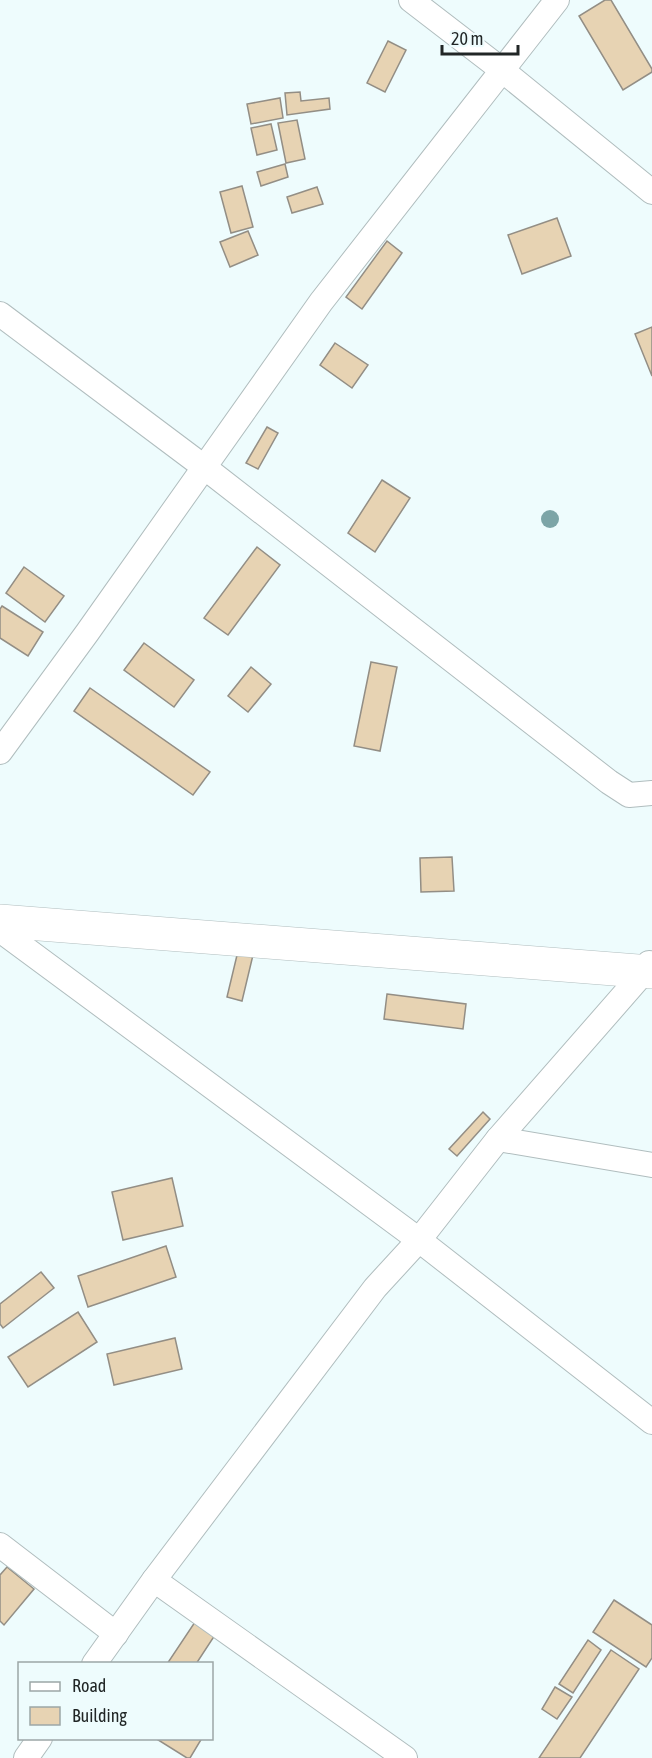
<svg xmlns="http://www.w3.org/2000/svg" width="652" height="1758" viewBox="0 0 652 1758" font-family="'Asap Condensed',sans-serif">
	<style>
		.building { fill: #e7d3b3; stroke: #938e85; stroke-width: 1.5 }
		.lines { fill: none; stroke-linecap: round; stroke-linejoin: round }
		.minor-casing { stroke: #b0bdbe; stroke-width: 26 }
		.secondary-casing { stroke: #b0bdbe; stroke-width: 34 }
		.minor { stroke: #fff; stroke-width: 24 }
		.secondary { stroke: #fff; stroke-width: 33 }
		.tree { fill: #7ca5a7 }
	</style>
	<rect width="100%" height="100%" fill="#eefcfd"/>
	<g class="building">
		<polygon points="605,0 611,0 652,69 652,72 623,90 579,16"/>
		<polygon points="388,41 406,50 385,92 367,83"/>
		<polygon points="300,92 301,101 329,98 330,109 287,115 285,93"/>
		<polygon points="280,98 283,118 251,124 247,104"/>
		<polygon points="297,120 305,159 286,163 278,123"/>
		<polygon points="271,124 277,150 257,155 251,128"/>
		<polygon points="285,164 288,177 261,186 257,172"/>
		<polygon points="242,186 253,227 231,233 220,192"/>
		<polygon points="317,187 323,204 292,213 287,197"/>
		<polygon points="557,218 571,256 522,274 508,235"/>
		<polygon points="248,231 258,255 230,267 220,242"/>
		<polygon points="387,241 402,253 362,309 346,297"/>
		<polygon points="652,327 652,376 635,334"/>
		<polygon points="335,343 368,365 352,388 320,365"/>
		<polygon points="267,427 278,433 258,469 246,463"/>
		<polygon points="382,480 410,498 375,552 348,533"/>
		<polygon points="257,547 280,565 228,635 204,618"/>
		<polygon points="24,567 64,596 45,622 6,593"/>
		<polygon points="2,606 43,632 28,656 0,638 0,609"/>
		<polygon points="144,643 194,680 174,707 124,670"/>
		<polygon points="371,662 397,667 380,751 354,746"/>
		<polygon points="251,667 271,684 248,712 228,696"/>
		<polygon points="90,688 210,772 193,795 74,711"/>
		<polygon points="452,857 454,891 421,892 420,858"/>
		<polygon points="238,951 253,955 242,1001 227,997"/>
		<polygon points="387,994 466,1004 463,1029 384,1019"/>
		<polygon points="483,1112 490,1119 457,1156 449,1149"/>
		<polygon points="172,1178 183,1226 123,1240 112,1192"/>
		<polygon points="166,1246 176,1277 88,1307 78,1276"/>
		<polygon points="41,1272 54,1288 3,1328 0,1324 0,1304"/>
		<polygon points="78,1312 97,1342 28,1387 8,1357"/>
		<polygon points="175,1338 182,1369 114,1385 107,1354"/>
		<polygon points="7,1567 34,1589 4,1625 0,1621 0,1575"/>
		<polygon points="614,1600 652,1625 652,1658 646,1667 593,1632"/>
		<polygon points="195,1622 215,1635 196,1664 167,1664"/>
		<polygon points="588,1640 601,1650 573,1693 559,1684"/>
		<polygon points="611,1650 639,1669 580,1758 539,1758"/>
		<polygon points="555,1687 572,1697 557,1719 542,1709"/>
		<polygon points="155,1738 202,1738 190,1758 187,1758"/>
	</g>
	<g class="lines">
		<g class="minor-casing">
			<g id="minor">
				<polyline points="411,0 502,70 652,192"/>
				<polyline points="0,314 204,467 609,782 629,795 652,793"/>
				<polyline points="0,752 87,633 321,302 557,0"/>
				<polyline points="0,930 419,1240 652,1422"/>
				<polyline points="498,1139 652,1165"/>
				<polyline points="0,1545 116,1634"/>
				<polyline points="154,1580 405,1758"/>
				<polyline points="94,1664 154,1580 375,1288 419,1240 498,1139 644,972 649,963"/>
				<polyline points="26,1758 40,1738"/>
			</g>
		</g>
		<g class="secondary-casing">
			<polyline id="secondary" points="0,921 652,972"/>
		</g>
		<use href="#minor" class="minor"/>
		<use href="#secondary" class="secondary"/>
	</g>
	<circle class="tree" cx="550" cy="519" r="9"/>
	<rect x="18" y="1662" width="195" height="78" fill="#eefcfd" stroke="#9ca6a7" stroke-width="1.5"/>
	<rect x="30" y="1682" width="30" height="9" fill="#ffffff" stroke="#9ca6a7" stroke-width="1.5"/>
	<text x="72" y="1692" font-size="18" fill="#212626">Road</text>
	<rect x="30" y="1707" width="30" height="18" fill="#e7d3b3" stroke="#9ca6a7" stroke-width="1.5"/>
	<text x="72" y="1722" font-size="18" fill="#212626">Building</text>
	<path d="M442 45v9h76v-9" fill="none" stroke="#212626" stroke-width="3"/>
	<text x="451" y="45" font-size="18" fill="#212626" stroke="#eefcfd" stroke-width="4.5" paint-order="stroke">20 m</text>
</svg>
